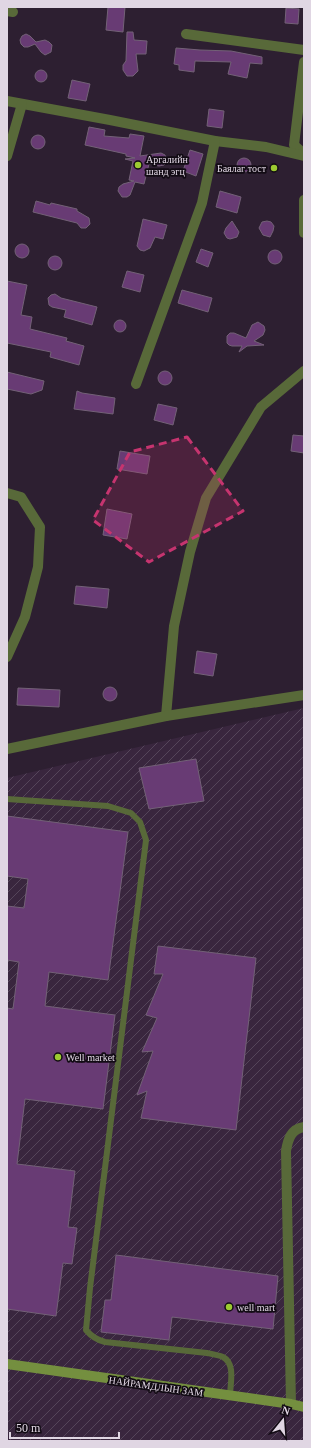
<svg xmlns="http://www.w3.org/2000/svg" width="311" height="1448" viewBox="0 0 311 1448" font-family="'Times New Roman',serif">
	<style>
		.industrial { fill: url(#industrial-furrows) }
		.building { fill: #683b74; stroke: #736177 }
		.lines { fill: none; stroke-linecap: round; stroke-linejoin: round }
		.lane { stroke: #586939; stroke-width: 6 }
		.street { stroke: #586939; stroke-width: 10 }
		.secondary { stroke: #748f3f; stroke-width: 10 }
		.marked { fill: #c6346f; fill-opacity: 0.2; stroke: #c6346f; stroke-width: 3; stroke-dasharray: 8 5; stroke-linejoin: round }
		.poi-dot { fill: #9cca31; stroke: #120b14; stroke-width: 1.5 }
		.labels { text-anchor: middle; stroke-width: 3.5; stroke-linejoin: round; paint-order: stroke }
		.poi-label { font-size: 10px; fill: #e0d6e3; stroke: #120b14; text-anchor: start }
		.street-label { font-size: 10px; fill: #e0d6e3; stroke: #120b14 }
	</style>
	<defs>
		<pattern id="industrial-furrows" width="10" height="10" patternUnits="userSpaceOnUse"><rect width="10" height="10" fill="#39263e"/><path d="M-1 1l2-2M0 10L10 0M9 11l2-2" fill="none" stroke="#55455a"/></pattern>
	</defs>
	<rect width="100%" height="100%" fill="#2d1f31"/>
	<polygon class="industrial" points="304,708 304,1441 7,1441 7,778"/>
	<g class="building">
		<polygon points="108,7 125,7 123,32 106,30"/>
		<polygon points="286,8 299,9 298,24 285,23"/>
		<polygon points="127,32 133,32 134,40 147,41 146,54 136,54 138,71 133,76 127,76 123,70 123,65 126,61"/>
		<polygon points="26,34 30,36 36,42 45,40 49,42 52,45 51,52 45,55 41,52 35,44 28,47 24,47 21,44 20,40 22,36"/>
		<polygon points="176,48 200,50 231,51 262,57 262,64 250,63 247,78 228,74 231,62 195,61 194,72 179,70 179,65 174,64"/>
		<circle cx="41" cy="76" r="6"/>
		<polygon points="72,80 90,84 86,101 68,98"/>
		<polygon points="209,109 224,111 222,128 207,126"/>
		<polygon points="89,127 105,130 104,136 129,138 130,134 144,136 140,156 161,153 165,155 167,162 164,165 159,166 149,164 144,184 135,182 130,195 127,197 122,197 118,191 119,187 123,184 134,181 129,180 133,161 125,159 135,158 126,156 126,154 85,145"/>
		<circle cx="38" cy="142" r="7"/>
		<polygon points="190,150 203,154 196,176 183,171"/>
		<circle cx="244" cy="165" r="7"/>
		<polygon points="220,191 241,197 237,213 216,207"/>
		<polygon points="36,201 50,205 51,203 77,209 77,211 89,218 90,224 86,228 81,228 77,223 33,212"/>
		<polygon points="143,219 167,225 163,239 155,237 150,248 144,251 140,250 137,246"/>
		<polygon points="232,221 239,232 237,237 230,239 227,238 224,233 226,228"/>
		<polygon points="267,221 271,222 274,226 273,231 270,237 263,235 259,228 262,222"/>
		<circle cx="22" cy="251" r="7"/>
		<polygon points="201,249 213,253 208,267 196,262"/>
		<circle cx="275" cy="257" r="7"/>
		<circle cx="55" cy="263" r="7"/>
		<polygon points="127,271 144,275 140,292 122,287"/>
		<polygon points="7,281 27,285 21,315 32,317 30,329 67,338 66,341 84,346 79,365 50,357 51,352 7,343"/>
		<polygon points="182,290 212,298 208,312 178,303"/>
		<polygon points="55,294 61,298 97,307 92,325 64,317 66,310 52,307 49,305 48,298 51,295"/>
		<circle cx="120" cy="326" r="6"/>
		<polygon points="258,322 264,326 265,330 263,335 254,341 264,345 247,346 239,352 242,346 232,346 229,345 227,343 227,336 230,333 234,333 246,338 252,325"/>
		<circle cx="165" cy="378" r="7"/>
		<polygon points="7,372 44,381 42,390 31,394 7,389"/>
		<polygon points="77,391 82,393 115,398 113,414 74,409"/>
		<polygon points="158,404 177,408 173,425 154,420"/>
		<polygon points="293,435 304,436 304,453 291,451"/>
		<polygon points="120,451 150,456 147,474 117,469"/>
		<polygon points="107,509 132,514 127,539 103,535"/>
		<polygon points="76,586 109,589 107,608 74,604"/>
		<polygon points="197,651 217,654 213,676 194,673"/>
		<circle cx="110" cy="694" r="7"/>
		<polygon points="18,688 60,690 59,707 17,705"/>
		<polygon points="196,759 204,801 149,809 139,768"/>
		<polygon points="7,816 128,832 108,980 49,972 45,1006 115,1015 103,1109 25,1099 17,1164 75,1171 68,1227 77,1228 72,1264 63,1263 56,1316 7,1309 7,1008 13,1009 19,962 7,960 7,906 24,908 28,879 7,876"/>
		<polygon points="158,946 256,958 236,1130 141,1118 147,1091 137,1095 153,1051 142,1052 157,1018 146,1015 163,974 154,974"/>
		<polygon points="116,1255 278,1276 273,1329 172,1317 169,1340 101,1332 105,1300 111,1300"/>
	</g>
	<g class="lines">
		<path class="lane" d="M 7,799 L 108,806 L 131,813 L 140,822 L 146,840 L 90,1288 L 86,1330 C 91,1336 97,1340 105,1342 L 207,1353 C 212,1354 218,1355 223,1357 C 236,1364 230,1384 230,1396"/>
		<g class="street">
			<polyline points="7,11 13,12"/>
			<polyline points="186,34 304,50"/>
			<polyline points="304,62 294,145 304,154"/>
			<polyline points="7,101 110,120 215,141 266,147 304,156"/>
			<polyline points="7,156 22,104"/>
			<polyline points="304,200 304,233"/>
			<polyline points="136,384 202,203 215,141"/>
			<polyline points="7,493 21,497 40,527 38,567 25,617 7,657"/>
			<polyline points="166,716 174,626 190,552 206,498 261,407 304,371"/>
			<polyline points="7,749 166,716 304,695"/>
			<path d="M 291,1404 L 286,1151 C 288,1139 291,1129 304,1127"/>
		</g>
		<polyline class="secondary" points="7,1364 291,1404 304,1407"/>
	</g>
	<path class="marked" d="M 187,437 L 243,511 L 149,562 L 93,520 L 130,452 Z"/>
	<g class="poi-dot">
		<circle cx="138" cy="165" r="4"/>
		<circle cx="274" cy="168" r="4"/>
		<circle cx="58" cy="1057" r="4"/>
		<circle cx="229" cy="1307" r="4"/>
	</g>
	<g class="labels">
		<g class="poi-label">
			<text x="146" y="163">Аргалийн<tspan x="146" dy="12">шанд эгц</tspan></text>
			<text x="266" y="172" text-anchor="end">Баялаг тост</text>
			<text x="66" y="1061">Well market</text>
			<text x="237" y="1311">well mart</text>
		</g>
		<g class="street-label">
			<text transform="translate(156 1386) rotate(8)" y="4">НАЙРАМДЛЫН ЗАМ</text>
		</g>
	</g>
	<rect width="311" height="1448" fill="none" stroke="#e0d6e3" stroke-width="16"/>
	<g transform="translate(283 1420) rotate(17)" stroke="#120b14" stroke-width="3" paint-order="stroke">
	<path d="M0-3L7 15L0 10L-7 15Z" fill="#e0d6e3"/>
	<text y="-6" font-size="11" font-weight="bold" text-anchor="middle" fill="#e0d6e3">N</text>
	</g>
	<path d="M10 1432v6h109v-6" fill="none" stroke="#e0d6e3" stroke-width="2"/>
	<text x="16" y="1432" font-size="12" fill="#e0d6e3" stroke="#120b14" stroke-width="3" paint-order="stroke">50 m</text>
</svg>
